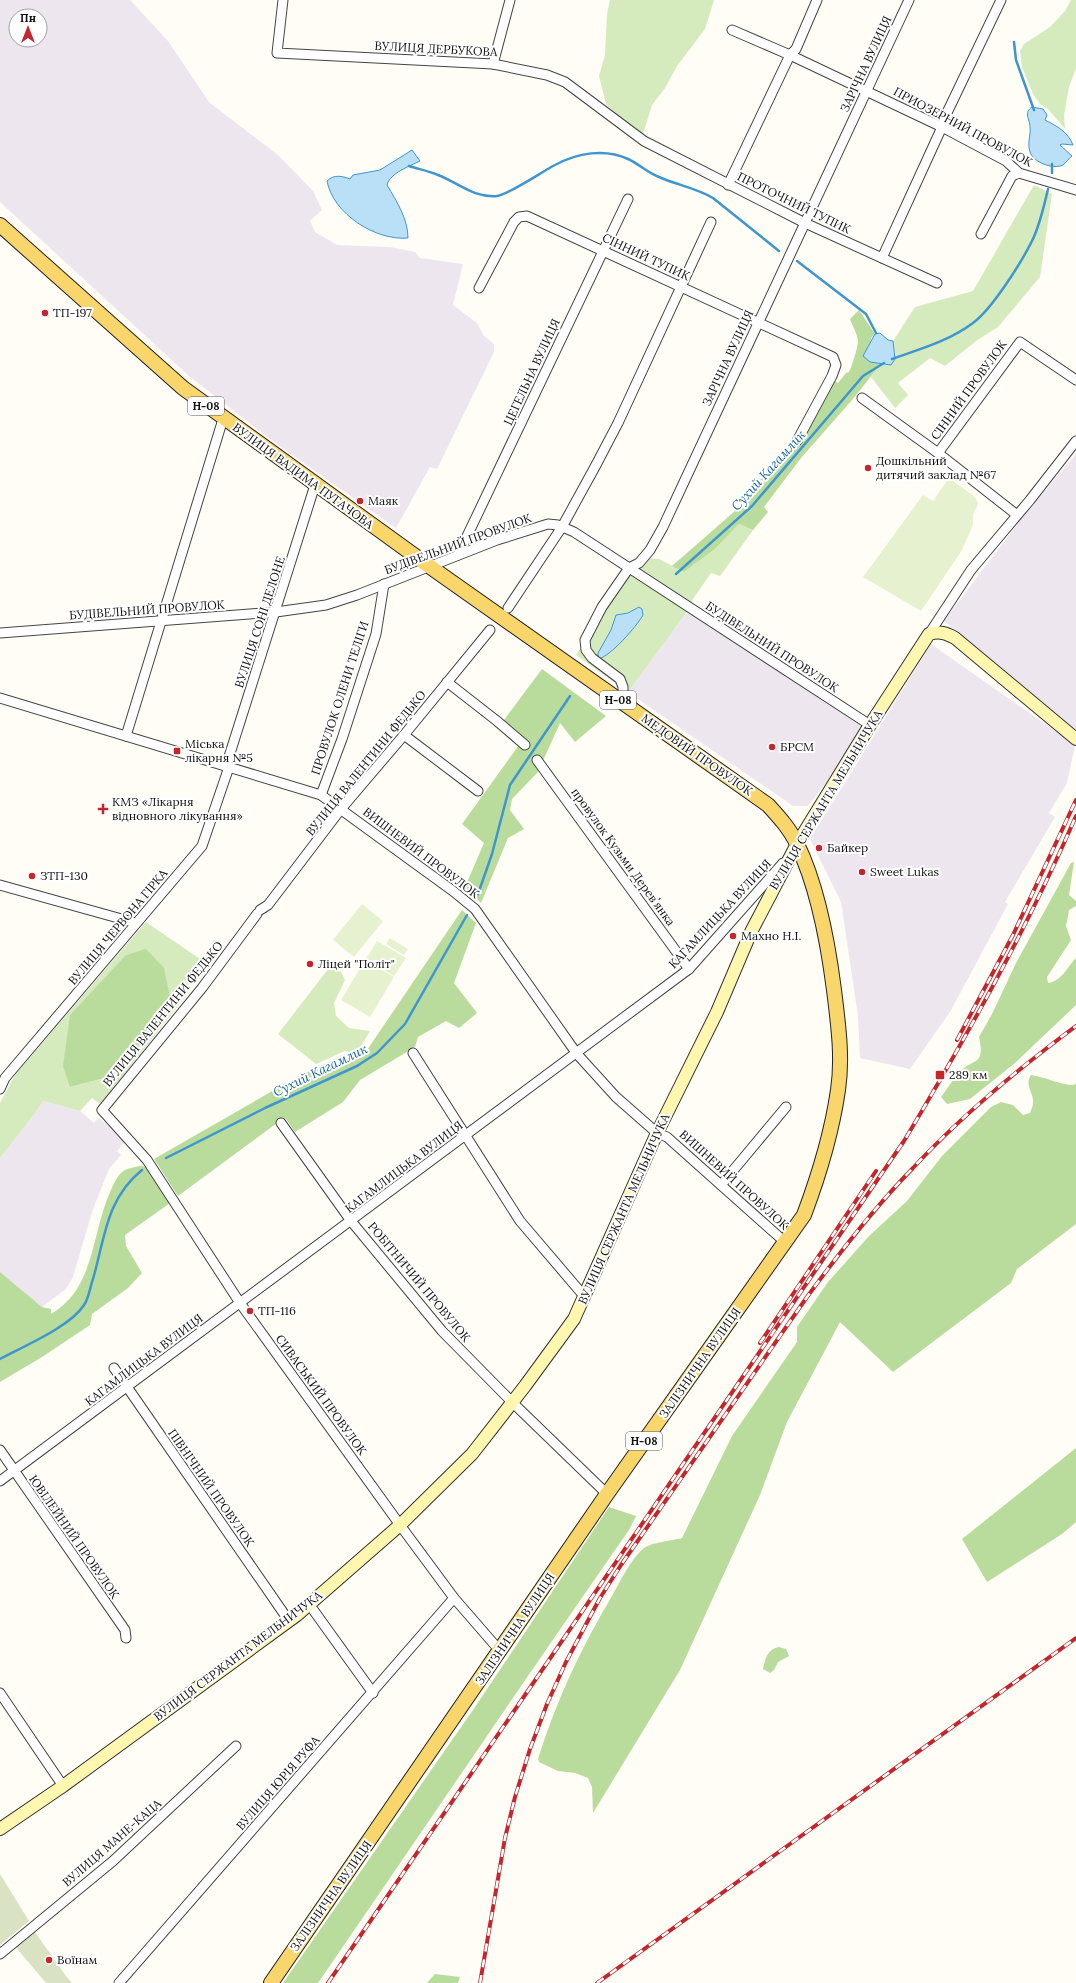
<svg xmlns="http://www.w3.org/2000/svg" width="1076" height="1983" viewBox="0 0 1076 1983" font-family="Lora,serif">
	<style>
		.industrial { fill: #eee6ef; fill-rule: evenodd }
		.green { fill: #d5ebbd; fill-rule: evenodd }
		.forest { fill: #b9dc9c }
		.cemetery { fill: #d9e3c4 }
		.pitch { fill: #e6f2cf }
		.water { fill: #b9e0f7; stroke: #3f96cf }
		.lines { fill: none; stroke-linecap: round; stroke-linejoin: round }
		.stream { stroke: #3f96cf; stroke-width: 2.5 }
		.street-casing { stroke: #444; stroke-width: 11 }
		.secondary-casing { stroke: #333; stroke-width: 14 }
		.primary-casing { stroke: #222; stroke-width: 16 }
		.street { stroke: #fff; stroke-width: 9 }
		.secondary { stroke: #fff6b0; stroke-width: 12 }
		.primary { stroke: #f9d66b; stroke-width: 14 }
		.rail-casing { stroke: #c4262e; stroke-width: 4 }
		.rail { stroke: #fff; stroke-width: 2.5; stroke-dasharray: 8; stroke-linecap: butt }
		.poi-dot { fill: #c4262e; stroke: #fff; stroke-width: 1.5 }
		.labels { text-anchor: middle; stroke-width: 4; stroke-linejoin: round; paint-order: stroke }
		.shield { fill: #fff; stroke: #585858; stroke-width: 1 }
		.shield-label { font-size: 11px; font-weight: bold; fill: #111 }
		.street-label { font-size: 12px; fill: #111; stroke: #fff }
		.poi-label { font-size: 12px; fill: #111; stroke: #fff; text-anchor: start }
		.water-label { font-size: 13px; font-style: italic; fill: #1768a6; stroke: #fff }
	</style>
	<rect width="100%" height="100%" fill="#fffdf5"/>
	<g class="industrial">
		<path d="M 0,0 L 130,0 L 168,41 L 209,102 L 279,156 L 313,191 L 322,210 L 310,221 L 315,232 L 337,245 L 390,247 L 415,252 L 420,258 L 463,264 L 453,305 L 477,323 L 484,336 L 494,344 L 494,352 L 437,469 L 430,467 L 396,528 L 274,442 L 189,376 L 0,202 ZM 16,16 L 40,16 L 40,40 L 16,40 Z"/>
		<polygon points="1076,454 1076,730 944,621 1021,519"/>
		<polygon points="687,612 862,726 828,780 808,806 793,806 628,692"/>
		<polygon points="931,644 1075,745 1067,783 1049,813 1055,817 1005,902 1008,904 950,1012 910,1069 860,1058 858,1016 841,902 810,839"/>
		<polygon points="43,1101 80,1111 94,1123 99,1118 126,1141 117,1151 121,1155 109,1169 93,1209 73,1277 66,1289 42,1307 0,1272 0,1158 36,1112"/>
	</g>
	<g class="green">
		<polygon points="610,0 714,0 705,29 677,66 665,88 652,105 643,134 616,114 606,104 599,76 605,55 607,14"/>
		<polygon points="1071,0 1076,0 1076,68 1069,87 1064,115 1065,129 1048,109 1040,104 1033,94 1022,67 1020,51 1024,44 1050,27 1065,11"/>
		<polygon points="1034,185 1052,194 1040,277 998,327 976,341 945,366 930,358 898,383 908,395 895,408 871,377 881,364 886,365 895,354 893,341 915,307 973,291"/>
		<path d="M 739,524 L 753,530 L 720,576 L 711,573 L 693,599 L 687,612 L 628,692 L 576,655 L 627,578 L 646,558 L 659,559 L 684,572 L 715,549 ZM 628,613 L 636,626 L 614,649 L 598,653 L 611,630 L 617,615 Z"/>
		<path d="M 146,922 L 200,959 L 192,970 L 186,996 L 100,1104 L 92,1098 L 80,1111 L 43,1101 L 36,1112 L 0,1158 L 0,1103 L 15,1075 ZM 170,997 L 153,1015 L 143,1043 L 128,1049 L 108,1077 L 70,1087 Z"/>
		<polygon points="329,968 341,972 345,980 334,1003 336,1016 349,1028 370,1031 357,1053 345,1051 316,1064 278,1034"/>
	</g>
	<g class="forest">
		<path d="M 859,310 L 875,334 L 871,338 L 870,362 L 881,364 L 852,400 L 801,458 L 764,507 L 768,512 L 753,530 L 739,524 L 715,549 L 684,572 L 672,566 L 743,504 L 768,469 L 787,447 L 832,381 L 834,380 L 838,383 L 846,373 L 849,372 C 852,366 858,347 858,341 C 858,335 852,325 850,319 Z"/>
		<polygon points="542,669 606,716 575,742 560,723 538,772 512,799 510,810 524,829 508,838 481,903 465,887 484,843 462,824 519,745 498,728"/>
		<path d="M 1074,862 L 1069,895 L 1076,901 L 1076,906 L 1069,910 L 1066,926 L 1071,940 L 1047,977 L 1048,983 C 1062,981 1067,967 1076,958 L 1076,1005 L 1015,1063 L 970,1099 L 947,1104 L 941,1097 C 947,1089 953,1079 961,1071 C 975,1057 985,1066 979,1037 L 992,1014 L 1016,963 L 1071,863 Z"/>
		<polygon points="462,910 476,923 454,983 477,1013 459,1028 446,1021 418,1037 415,1047 360,1080 343,1102 295,1132 286,1119 277,1123 178,1196 154,1159 288,1082 345,1054 363,1056"/>
		<polygon points="146,949 164,968 170,997 153,1015 142,1044 128,1049 108,1077 70,1087 63,1066 70,1015 126,955"/>
		<path d="M 1031,1075 C 1046,1077 1059,1085 1074,1085 L 1076,1083 L 1076,1224 L 1017,1269 L 1011,1283 L 893,1372 L 840,1322 L 787,1422 L 760,1495 L 680,1670 L 593,1813 L 592,1787 L 588,1778 L 575,1773 L 558,1771 L 539,1762 L 538,1759 C 556,1701 581,1648 612,1596 C 621,1580 630,1560 644,1548 C 650,1543 674,1540 682,1538 L 732,1436 L 797,1342 L 797,1327 L 828,1282 L 869,1236 L 907,1201 L 942,1156 L 991,1107 L 1001,1102 L 1013,1105 L 1023,1115 L 1030,1113 C 1031,1110 1033,1106 1033,1103 C 1034,1092 1024,1086 1031,1075 Z"/>
		<path d="M 140,1166 L 146,1167 L 170,1203 L 125,1235 L 126,1246 L 142,1273 L 128,1288 L 92,1314 L 90,1325 L 42,1357 L 0,1382 L 0,1272 L 42,1307 L 51,1309 L 51,1314 C 96,1288 91,1232 111,1190 C 114,1183 118,1174 125,1170 C 129,1168 135,1167 140,1166 Z"/>
		<polygon points="1076,1448 1076,1522 1062,1534 987,1582 962,1539"/>
		<path d="M 609,1507 L 636,1516 L 629,1530 C 524,1680 422,1832 318,1983 L 283,1983 L 473,1710 Z"/>
		<path d="M 779,1647 L 786,1649 L 789,1656 L 778,1662 L 774,1670 L 770,1673 L 763,1669 C 766,1657 767,1650 779,1647 Z"/>
		<polygon points="435,1974 460,1977 458,1983 427,1983"/>
	</g>
	<g class="cemetery">
		<polygon points="0,1874 29,1921 0,1945"/>
		<polygon points="32,1928 66,1976 72,1983 46,1983 13,1944"/>
	</g>
	<g class="pitch">
		<polygon points="949,478 975,497 978,503 977,507 973,514 973,525 962,550 921,611 863,577 923,495 933,501"/>
		<polygon points="362,904 383,921 354,957 333,940"/>
		<polygon points="390,938 408,949 404,955 386,944"/>
		<polygon points="377,941 406,958 394,976 366,959"/>
		<polygon points="365,960 394,977 370,1017 341,1000"/>
	</g>
	<g class="water">
		<path d="M 1032,107 L 1043,109 L 1047,115 L 1045,120 C 1057,126 1068,132 1073,145 L 1062,144 L 1060,145 L 1072,156 C 1069,158 1066,163 1063,165 C 1053,170 1033,162 1030,152 C 1027,143 1031,135 1030,127 C 1030,119 1023,113 1032,107 Z"/>
		<path d="M 412,150 L 420,161 C 410,166 390,173 387,185 C 397,202 408,219 408,238 C 376,241 333,214 327,181 C 334,174 342,176 350,179 L 353,175 L 380,170 Z"/>
		<polygon points="880,333 888,340 893,341 895,359 891,365 870,362 863,356 875,334"/>
		<path d="M 639,607 L 642,609 L 643,615 C 637,626 610,657 598,659 L 598,653 L 611,630 L 616,615 L 628,613 Z"/>
	</g>
	<g class="lines">
		<g class="stream">
			<polyline points="1014,42 1016,60 1034,110"/>
			<path d="M 409,166 C 418,169 429,171 438,175 C 459,183 473,198 497,196 C 508,195 543,171 555,165 C 577,153 605,148 628,159 C 639,164 648,173 659,177 C 677,185 696,188 713,198 L 779,251"/>
			<polyline points="1052,173 1052,164"/>
			<polyline points="797,261 866,314 876,333"/>
			<path d="M 892,359 C 920,349 949,341 973,323 C 992,309 1021,263 1032,241 C 1040,225 1044,206 1048,189"/>
			<polyline points="676,574 752,506 863,376 884,363"/>
			<polyline points="478,894 492,854 510,785 570,696"/>
			<polyline points="166,1158 265,1108 357,1066 377,1053 405,1024 467,915"/>
			<path d="M 0,1359 C 24,1346 70,1327 84,1305 C 89,1298 90,1287 93,1279 C 105,1238 106,1199 142,1170"/>
		</g>
		<g class="street-casing">
			<g id="street">
				<polyline points="283,0 277,53 493,64 547,75 565,82 644,141 805,223 937,283"/>
				<polyline points="732,30 790,55 942,127 1006,161 1019,173 1076,190"/>
				<polyline points="493,64 510,0"/>
				<polyline points="728,185 790,55 796,49 817,0"/>
				<polyline points="981,234 1012,176 1019,173"/>
				<polyline points="882,258 942,127 944,119 1001,0"/>
				<polyline points="479,288 514,222 519,217 527,216 833,357 836,365 832,376 797,441"/>
				<polyline points="862,398 938,453 1017,515"/>
				<polyline points="938,453 1020,342 1076,380"/>
				<polyline points="458,555 628,199"/>
				<polyline points="508,608 562,527 596,465 618,423 711,222"/>
				<polyline points="0,633 276,612 326,605 357,595 497,540 548,524 558,525 574,532 870,725"/>
				<polyline points="929,634 971,570 1030,500 1076,441"/>
				<polyline points="447,682 497,721 525,745"/>
				<polyline points="0,698 321,795 453,891 475,909 577,1054 616,1097 657,1133 667,1137 786,1243"/>
				<polyline points="623,703 623,687 620,679 592,658 586,650 585,640 602,607 629,568 639,563 650,550 663,527 909,0"/>
				<polyline points="404,735 478,791"/>
				<polyline points="126,736 223,419"/>
				<polyline points="537,760 689,969"/>
				<polyline points="226,766 315,485"/>
				<polyline points="321,795 342,739 376,634 384,584"/>
				<polyline points="0,885 136,923"/>
				<polyline points="260,910 268,905 341,809 404,735 490,630"/>
				<polyline points="257,914 202,988 102,1110 147,1160 240,1303 400,1525 454,1598 500,1651"/>
				<polyline points="413,1053 520,1221 584,1296"/>
				<polyline points="0,1089 5,1078 202,846 229,767"/>
				<polyline points="281,1123 351,1221 442,1331 512,1402 607,1494"/>
				<polyline points="721,1185 786,1107"/>
				<polyline points="114,1368 289,1621"/>
				<polyline points="0,1450 125,1630 126,1638"/>
				<polyline points="0,1481 689,969 783,863"/>
				<polyline points="309,1604 373,1693"/>
				<polyline points="0,1693 63,1786"/>
				<polyline points="0,1954 113,1861 236,1746"/>
				<polyline points="119,1983 454,1598"/>
			</g>
		</g>
		<g class="secondary-casing">
			<path id="secondary" d="M 0,1829 L 63,1786 L 297,1615 L 400,1525 L 472,1454 L 525,1386 L 574,1319 L 657,1133 L 717,1012 L 751,932 L 797,844 L 870,725 L 929,634 C 940,631 946,633 955,638 L 1076,739"/>
		</g>
		<g class="primary-casing">
			<path id="primary" d="M 0,225 L 183,388 L 429,566 L 768,805 C 779,817 790,829 797,844 C 818,887 828,943 834,990 C 838,1023 843,1057 838,1090 C 832,1132 819,1175 804,1215 L 607,1494 L 271,1983"/>
		</g>
		<use href="#street" class="street"/>
		<use href="#secondary" class="secondary"/>
		<use href="#primary" class="primary"/>
		<g class="rail-casing">
			<g id="rail">
				<polyline points="957,1040 1013,935 1076,800"/>
				<polyline points="760,1343 876,1171"/>
				<path d="M 328,1983 L 904,1141 C 967,1036 1027,929 1076,816"/>
				<path d="M 480,1983 L 505,1838 L 515,1797 L 530,1749 L 547,1704 L 566,1662 L 600,1598 L 621,1565 L 807,1297 C 840,1252 874,1208 913,1168 C 962,1115 1018,1069 1076,1026"/>
				<polyline points="597,1983 1076,1638"/>
			</g>
		</g>
		<use href="#rail" class="rail"/>
	</g>
	<g class="poi-dot">
		<circle cx="45" cy="313" r="4"/>
		<circle cx="868" cy="468" r="4"/>
		<circle cx="360" cy="501" r="4"/>
		<circle cx="772" cy="747" r="4"/>
		<rect x="173" y="747" width="8" height="8" rx="2"/>
		<path d="M101 803h4v4h4v4h-4v4h-4v-4h-4v-4h4z"/>
		<circle cx="819" cy="848" r="4"/>
		<circle cx="862" cy="872" r="4"/>
		<circle cx="32" cy="876" r="4"/>
		<circle cx="733" cy="936" r="4"/>
		<circle cx="310" cy="964" r="4"/>
		<rect x="935" y="1070" width="10" height="10" rx="2"/>
		<circle cx="250" cy="1311" r="4"/>
		<circle cx="49" cy="1960" r="4"/>
	</g>
	<g class="labels">
		<g class="shield">
			<rect x="188" y="397" width="36" height="18" rx="3"/>
			<rect x="600" y="691" width="36" height="18" rx="3"/>
			<rect x="626" y="1432" width="36" height="18" rx="3"/>
		</g>
		<g class="shield-label">
			<text x="206" y="410">Н-08</text>
			<text x="618" y="704">Н-08</text>
			<text x="644" y="1445">Н-08</text>
		</g>
		<g class="street-label">
			<text transform="translate(436 49) rotate(3)" y="4">ВУЛИЦЯ ДЕРБУКОВА</text>
			<text transform="translate(866 64) rotate(-65)" y="4">ЗАРІЧНА ВУЛИЦЯ</text>
			<text transform="translate(963 127) rotate(28)" y="4">ПРИОЗЕРНИЙ ПРОВУЛОК</text>
			<text transform="translate(794 203) rotate(26)" y="4">ПРОТОЧНИЙ ТУПИК</text>
			<text transform="translate(646 257) rotate(25)" y="4">СІННИЙ ТУПИК</text>
			<text transform="translate(728 358) rotate(-65)" y="4">ЗАРІЧНА ВУЛИЦЯ</text>
			<text transform="translate(532 372) rotate(-65)" y="4">ЦЕГЕЛЬНА ВУЛИЦЯ</text>
			<text transform="translate(969 390) rotate(-54)" y="4">СІННИЙ ПРОВУЛОК</text>
			<text transform="translate(303 476) rotate(36)" y="4">ВУЛИЦЯ ВАДИМА ПУГАЧОВА</text>
			<text transform="translate(458 544) rotate(-20)" y="4">БУДІВЕЛЬНИЙ ПРОВУЛОК</text>
			<text transform="translate(147 610) rotate(-4)" y="4">БУДІВЕЛЬНИЙ ПРОВУЛОК</text>
			<text transform="translate(260 622) rotate(-72)" y="4">ВУЛИЦЯ СОНІ ДЕЛОНЕ</text>
			<text transform="translate(772 647) rotate(33)" y="4">БУДІВЕЛЬНИЙ ПРОВУЛОК</text>
			<text transform="translate(340 698) rotate(-72)" y="4">ПРОВУЛОК ОЛЕНИ ТЕЛІГИ</text>
			<text transform="translate(697 755) rotate(35)" y="4">МЕДОВИЙ ПРОВУЛОК</text>
			<text transform="translate(366 763) rotate(-51)" y="4">ВУЛИЦЯ ВАЛЕНТИНИ ФЕДЬКО</text>
			<text transform="translate(826 800) rotate(-59)" y="4">ВУЛИЦЯ СЕРЖАНТА МЕЛЬНИЧУКА</text>
			<text transform="translate(421 853) rotate(37)" y="4">ВИШНЕВИЙ ПРОВУЛОК</text>
			<text transform="translate(623 857) rotate(54)" y="4">провулок Кузьми Деревʼянка</text>
			<text transform="translate(720 914) rotate(-47)" y="4">КАГАМЛИЦЬКА ВУЛИЦЯ</text>
			<text transform="translate(118 927) rotate(-50)" y="4">ВУЛИЦЯ ЧЕРВОНА ГІРКА</text>
			<text transform="translate(163 1014) rotate(-51)" y="4">ВУЛИЦЯ ВАЛЕНТИНИ ФЕДЬКО</text>
			<text transform="translate(404 1167) rotate(-37)" y="4">КАГАМЛИЦЬКА ВУЛИЦЯ</text>
			<text transform="translate(734 1180) rotate(42)" y="4">ВИШНЕВИЙ ПРОВУЛОК</text>
			<text transform="translate(624 1209) rotate(-66)" y="4">ВУЛИЦЯ СЕРЖАНТА МЕЛЬНИЧУКА</text>
			<text transform="translate(419 1282) rotate(50)" y="4">РОБІТНИЧИЙ ПРОВУЛОК</text>
			<text transform="translate(144 1360) rotate(-37)" y="4">КАГАМЛИЦЬКА ВУЛИЦЯ</text>
			<text transform="translate(700 1363) rotate(-55)" y="4">ЗАЛІЗНИЧНА ВУЛИЦЯ</text>
			<text transform="translate(321 1395) rotate(54)" y="4">СИВАСЬКИЙ ПРОВУЛОК</text>
			<text transform="translate(211 1488) rotate(55)" y="4">ПІВНІЧНИЙ ПРОВУЛОК</text>
			<text transform="translate(74 1537) rotate(55)" y="4">ЮВІЛЕЙНИЙ ПРОВУЛОК</text>
			<text transform="translate(515 1629) rotate(-56)" y="4">ЗАЛІЗНИЧНА ВУЛИЦЯ</text>
			<text transform="translate(238 1656) rotate(-37)" y="4">ВУЛИЦЯ СЕРЖАНТА МЕЛЬНИЧУКА</text>
			<text transform="translate(278 1783) rotate(-49)" y="4">ВУЛИЦЯ ЮРІЯ РУФА</text>
			<text transform="translate(112 1843) rotate(-41)" y="4">ВУЛИЦЯ МАНЕ-КАЦА</text>
			<text transform="translate(331 1896) rotate(-55)" y="4">ЗАЛІЗНИЧНА ВУЛИЦЯ</text>
		</g>
		<g class="poi-label">
			<text x="53" y="317">ТП-197</text>
			<text x="876" y="465">Дошкільний<tspan x="876" dy="14">дитячий заклад №67</tspan></text>
			<text x="368" y="505">Маяк</text>
			<text x="185" y="748">Міська<tspan x="185" dy="14">лікарня №5</tspan></text>
			<text x="780" y="751">БРСМ</text>
			<text x="112" y="806">КМЗ «Лікарня<tspan x="112" dy="14">відновного лікування»</tspan></text>
			<text x="827" y="852">Байкер</text>
			<text x="870" y="876">Sweet Lukas</text>
			<text x="40" y="880">ЗТП-130</text>
			<text x="741" y="940">Махно Н.І.</text>
			<text x="318" y="968">Ліцей "Політ"</text>
			<text x="949" y="1079">289 км</text>
			<text x="258" y="1315">ТП-116</text>
			<text x="57" y="1964">Воїнам</text>
		</g>
		<g class="water-label">
			<text transform="translate(768 470) rotate(-48)" y="5">Сухий Кагамлик</text>
			<text transform="translate(320 1070) rotate(-26)" y="5">Сухий Кагамлик</text>
		</g>
	</g>
	<g transform="translate(28 28)"><circle r="19" fill="#ffffff" stroke="#a0a0a0"/>
	<path d="M0-3L7 15L0 10L-7 15Z" fill="#c4262e"/>
	<text y="-6" font-size="11" font-weight="bold" text-anchor="middle" fill="#111111">Пн</text>
	</g>
</svg>
